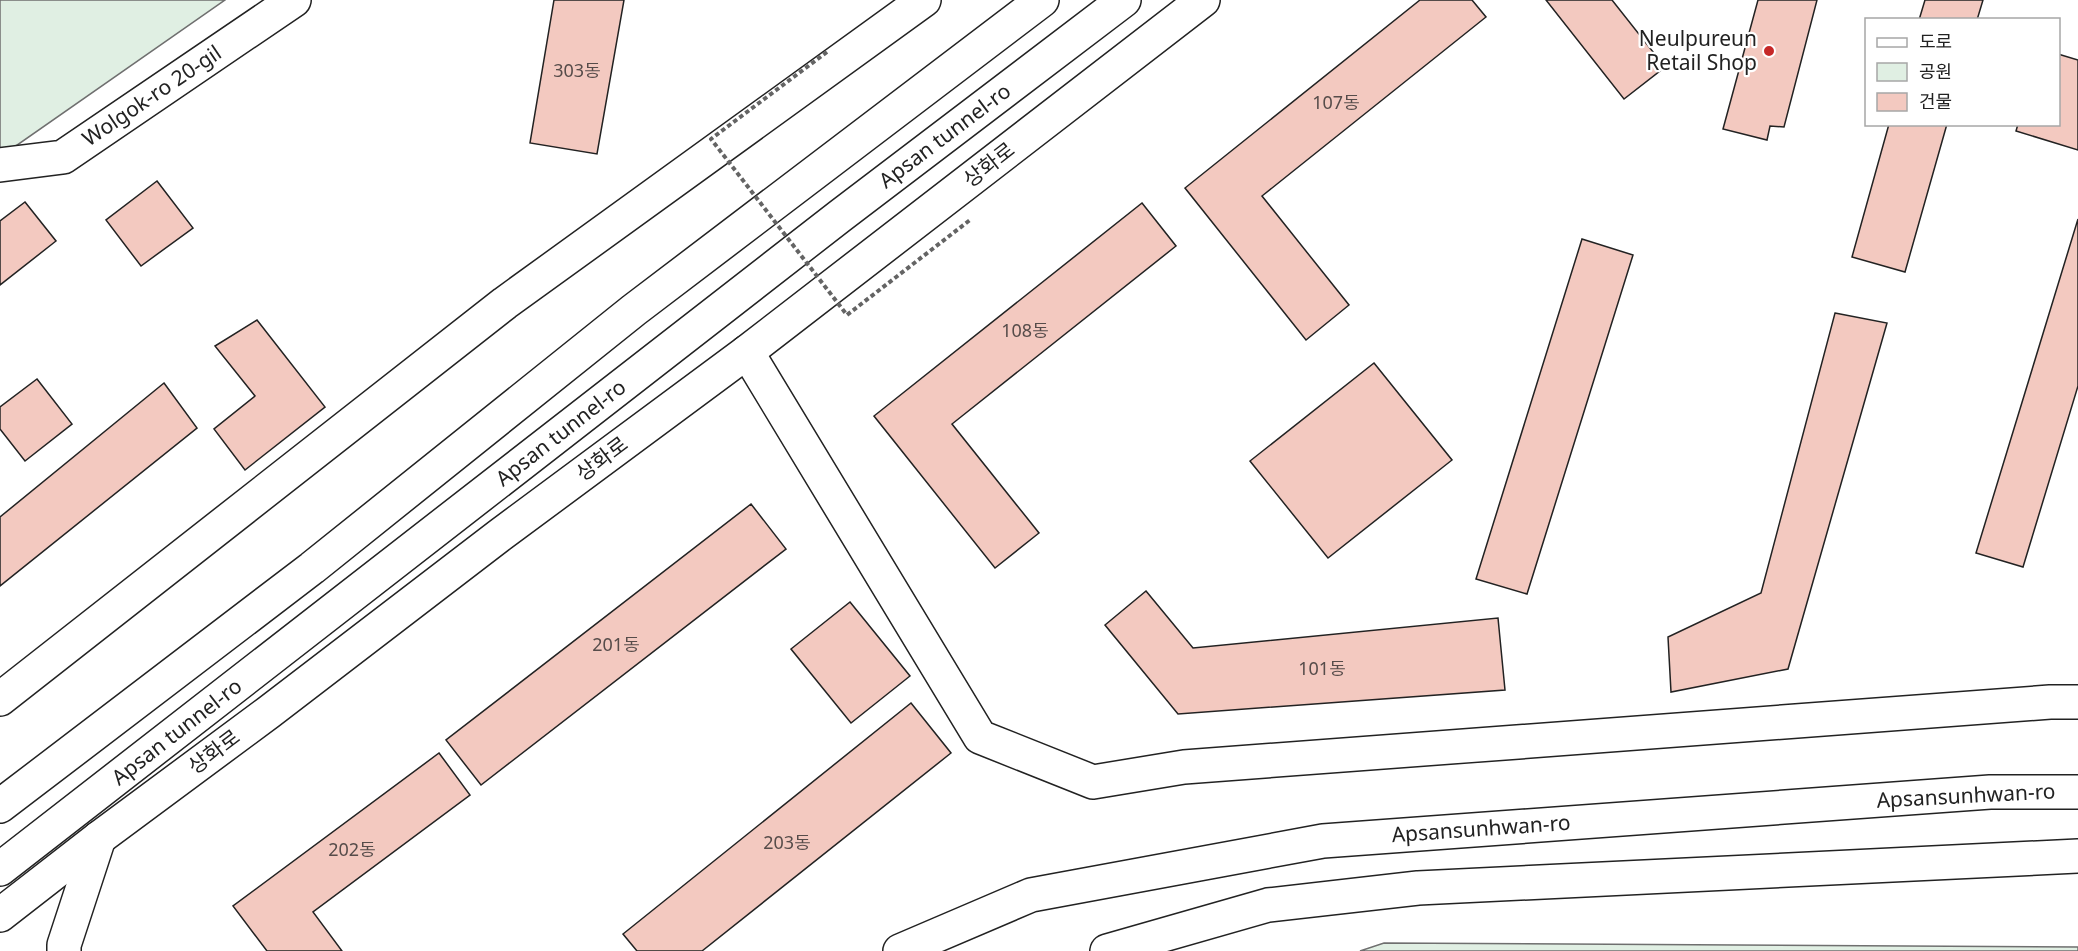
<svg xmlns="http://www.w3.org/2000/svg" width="2078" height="951" viewBox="0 0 2078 951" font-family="'Noto Sans','Noto Sans KR',sans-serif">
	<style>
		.green { fill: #e0efe3; stroke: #6f6f6f; stroke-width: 1.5 }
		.building { fill: #f3c9c0; stroke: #222; stroke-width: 1.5 }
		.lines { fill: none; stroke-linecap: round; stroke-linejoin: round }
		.minor-casing { stroke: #222; stroke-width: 36 }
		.major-casing { stroke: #222; stroke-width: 36 }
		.highway-casing { stroke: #222; stroke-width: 36 }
		.minor { stroke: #fff; stroke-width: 33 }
		.major { stroke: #fff; stroke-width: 33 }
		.highway { stroke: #fff; stroke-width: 33 }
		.path-bridge { stroke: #646464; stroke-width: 4; stroke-dasharray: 4.5 3; stroke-linecap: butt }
		.poi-dot { fill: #c62828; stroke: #fff; stroke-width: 2 }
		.labels { text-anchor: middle; stroke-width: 4.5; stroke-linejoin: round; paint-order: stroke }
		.number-label { font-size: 18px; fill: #564c4a }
		.poi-label { font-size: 21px; fill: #222; stroke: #fff; text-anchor: end }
		.street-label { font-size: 21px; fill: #222; stroke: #fff }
	</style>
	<rect width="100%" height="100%" fill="#fff"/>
	<g class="green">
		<polygon points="0,0 225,0 0,157"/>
		<polygon points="1384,943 2078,947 2078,951 1360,951"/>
	</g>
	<g class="building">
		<polygon points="554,0 624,0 597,154 530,143"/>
		<polygon points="1420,0 1472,0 1486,17 1262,196 1349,305 1306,340 1185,188"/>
		<polygon points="1546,0 1612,0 1665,67 1624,99"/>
		<polygon points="1758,0 1817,0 1784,127 1770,126 1767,140 1723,129"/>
		<polygon points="1925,0 1983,0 1977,20 1919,20"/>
		<polygon points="2058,54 2078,60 2078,150 2016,131 2018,124 2058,124"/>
		<polygon points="1889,124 1947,124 1905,272 1852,257"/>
		<polygon points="157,181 193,228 141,266 106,220"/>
		<polygon points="25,202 56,241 0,285 0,221"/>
		<polygon points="1142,203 1176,246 952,424 1039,533 995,568 874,416"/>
		<polygon points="2078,219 2078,386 2023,567 1976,553"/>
		<polygon points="1582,239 1633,255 1527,594 1476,579"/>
		<polygon points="1835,313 1887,323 1788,669 1671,692 1668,637 1761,593"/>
		<polygon points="257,320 325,407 245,470 214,429 255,396 215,346"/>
		<polygon points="1374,363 1452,460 1328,558 1250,461"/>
		<polygon points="37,379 72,424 25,461 0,429 0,407"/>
		<polygon points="164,383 197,428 0,586 0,517"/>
		<polygon points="751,504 786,549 481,785 446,740"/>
		<polygon points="1146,591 1193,648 1498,618 1505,690 1178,714 1105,625"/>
		<polygon points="850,602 910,676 851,723 791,649"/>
		<polygon points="911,703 951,753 702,951 637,951 623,934"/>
		<polygon points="439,753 470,795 313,912 342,951 267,951 233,906"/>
	</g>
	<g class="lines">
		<g class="minor-casing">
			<g id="minor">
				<polyline points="0,165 63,157 294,0"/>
				<polyline points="747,352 980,737 1093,782 1184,767 2050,702 2078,702"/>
			</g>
		</g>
		<g class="major-casing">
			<g id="major">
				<polyline points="0,699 505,303 924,0"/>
				<polyline points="0,915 99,838 269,712 500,535 747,352 1203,0"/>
			</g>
		</g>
		<g class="highway-casing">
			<g id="highway">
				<polyline points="0,806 312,568 634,310 1042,0"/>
				<polyline points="0,869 840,216 1124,0"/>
				<polyline points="64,951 64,945 99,838"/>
				<polyline points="900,951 1031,895 1323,841 1990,792 2078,792"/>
				<polyline points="1107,951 1268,905 1418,888 2078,856"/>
			</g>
		</g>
		<use href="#minor" class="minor"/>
		<use href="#major" class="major"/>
		<use href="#highway" class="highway"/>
		<polyline class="path-bridge" points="827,52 711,139 847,315 970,220"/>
	</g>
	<circle class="poi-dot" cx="1769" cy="51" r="6"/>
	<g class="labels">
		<g class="number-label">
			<text x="577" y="77">303동</text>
			<text x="1336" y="109">107동</text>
			<text x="1025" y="337">108동</text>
			<text x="616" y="651">201동</text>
			<text x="1322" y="675">101동</text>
			<text x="787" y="849">203동</text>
			<text x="352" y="856">202동</text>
		</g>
		<g class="poi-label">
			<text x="1757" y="46">Neulpureun<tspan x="1757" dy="24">Retail Shop</tspan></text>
		</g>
		<g class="street-label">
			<text transform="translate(152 96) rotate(-34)" y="7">Wolgok-ro 20-gil</text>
			<text transform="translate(945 136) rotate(-37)" y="7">Apsan tunnel-ro</text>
			<text transform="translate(989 165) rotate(-38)" y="7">상화로</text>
			<text transform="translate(561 433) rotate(-38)" y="7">Apsan tunnel-ro</text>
			<text transform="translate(602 459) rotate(-37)" y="7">상화로</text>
			<text transform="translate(177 732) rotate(-38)" y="7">Apsan tunnel-ro</text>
			<text transform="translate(214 752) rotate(-37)" y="7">상화로</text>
			<text transform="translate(1966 796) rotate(-3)" y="7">Apsansunhwan-ro</text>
			<text transform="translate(1481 829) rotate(-4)" y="7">Apsansunhwan-ro</text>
		</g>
	</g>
	<rect x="1865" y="18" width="195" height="108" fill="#ffffff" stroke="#a7a7a7" stroke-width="1.5"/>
	<rect x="1877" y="38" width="30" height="9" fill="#ffffff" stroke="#a7a7a7" stroke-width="1.5"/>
	<text x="1919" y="48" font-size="18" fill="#222222">도로</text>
	<rect x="1877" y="63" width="30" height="18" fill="#e0efe3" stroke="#a7a7a7" stroke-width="1.5"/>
	<text x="1919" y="78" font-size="18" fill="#222222">공원</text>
	<rect x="1877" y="93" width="30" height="18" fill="#f3c9c0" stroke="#a7a7a7" stroke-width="1.5"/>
	<text x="1919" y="108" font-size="18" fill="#222222">건물</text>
</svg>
